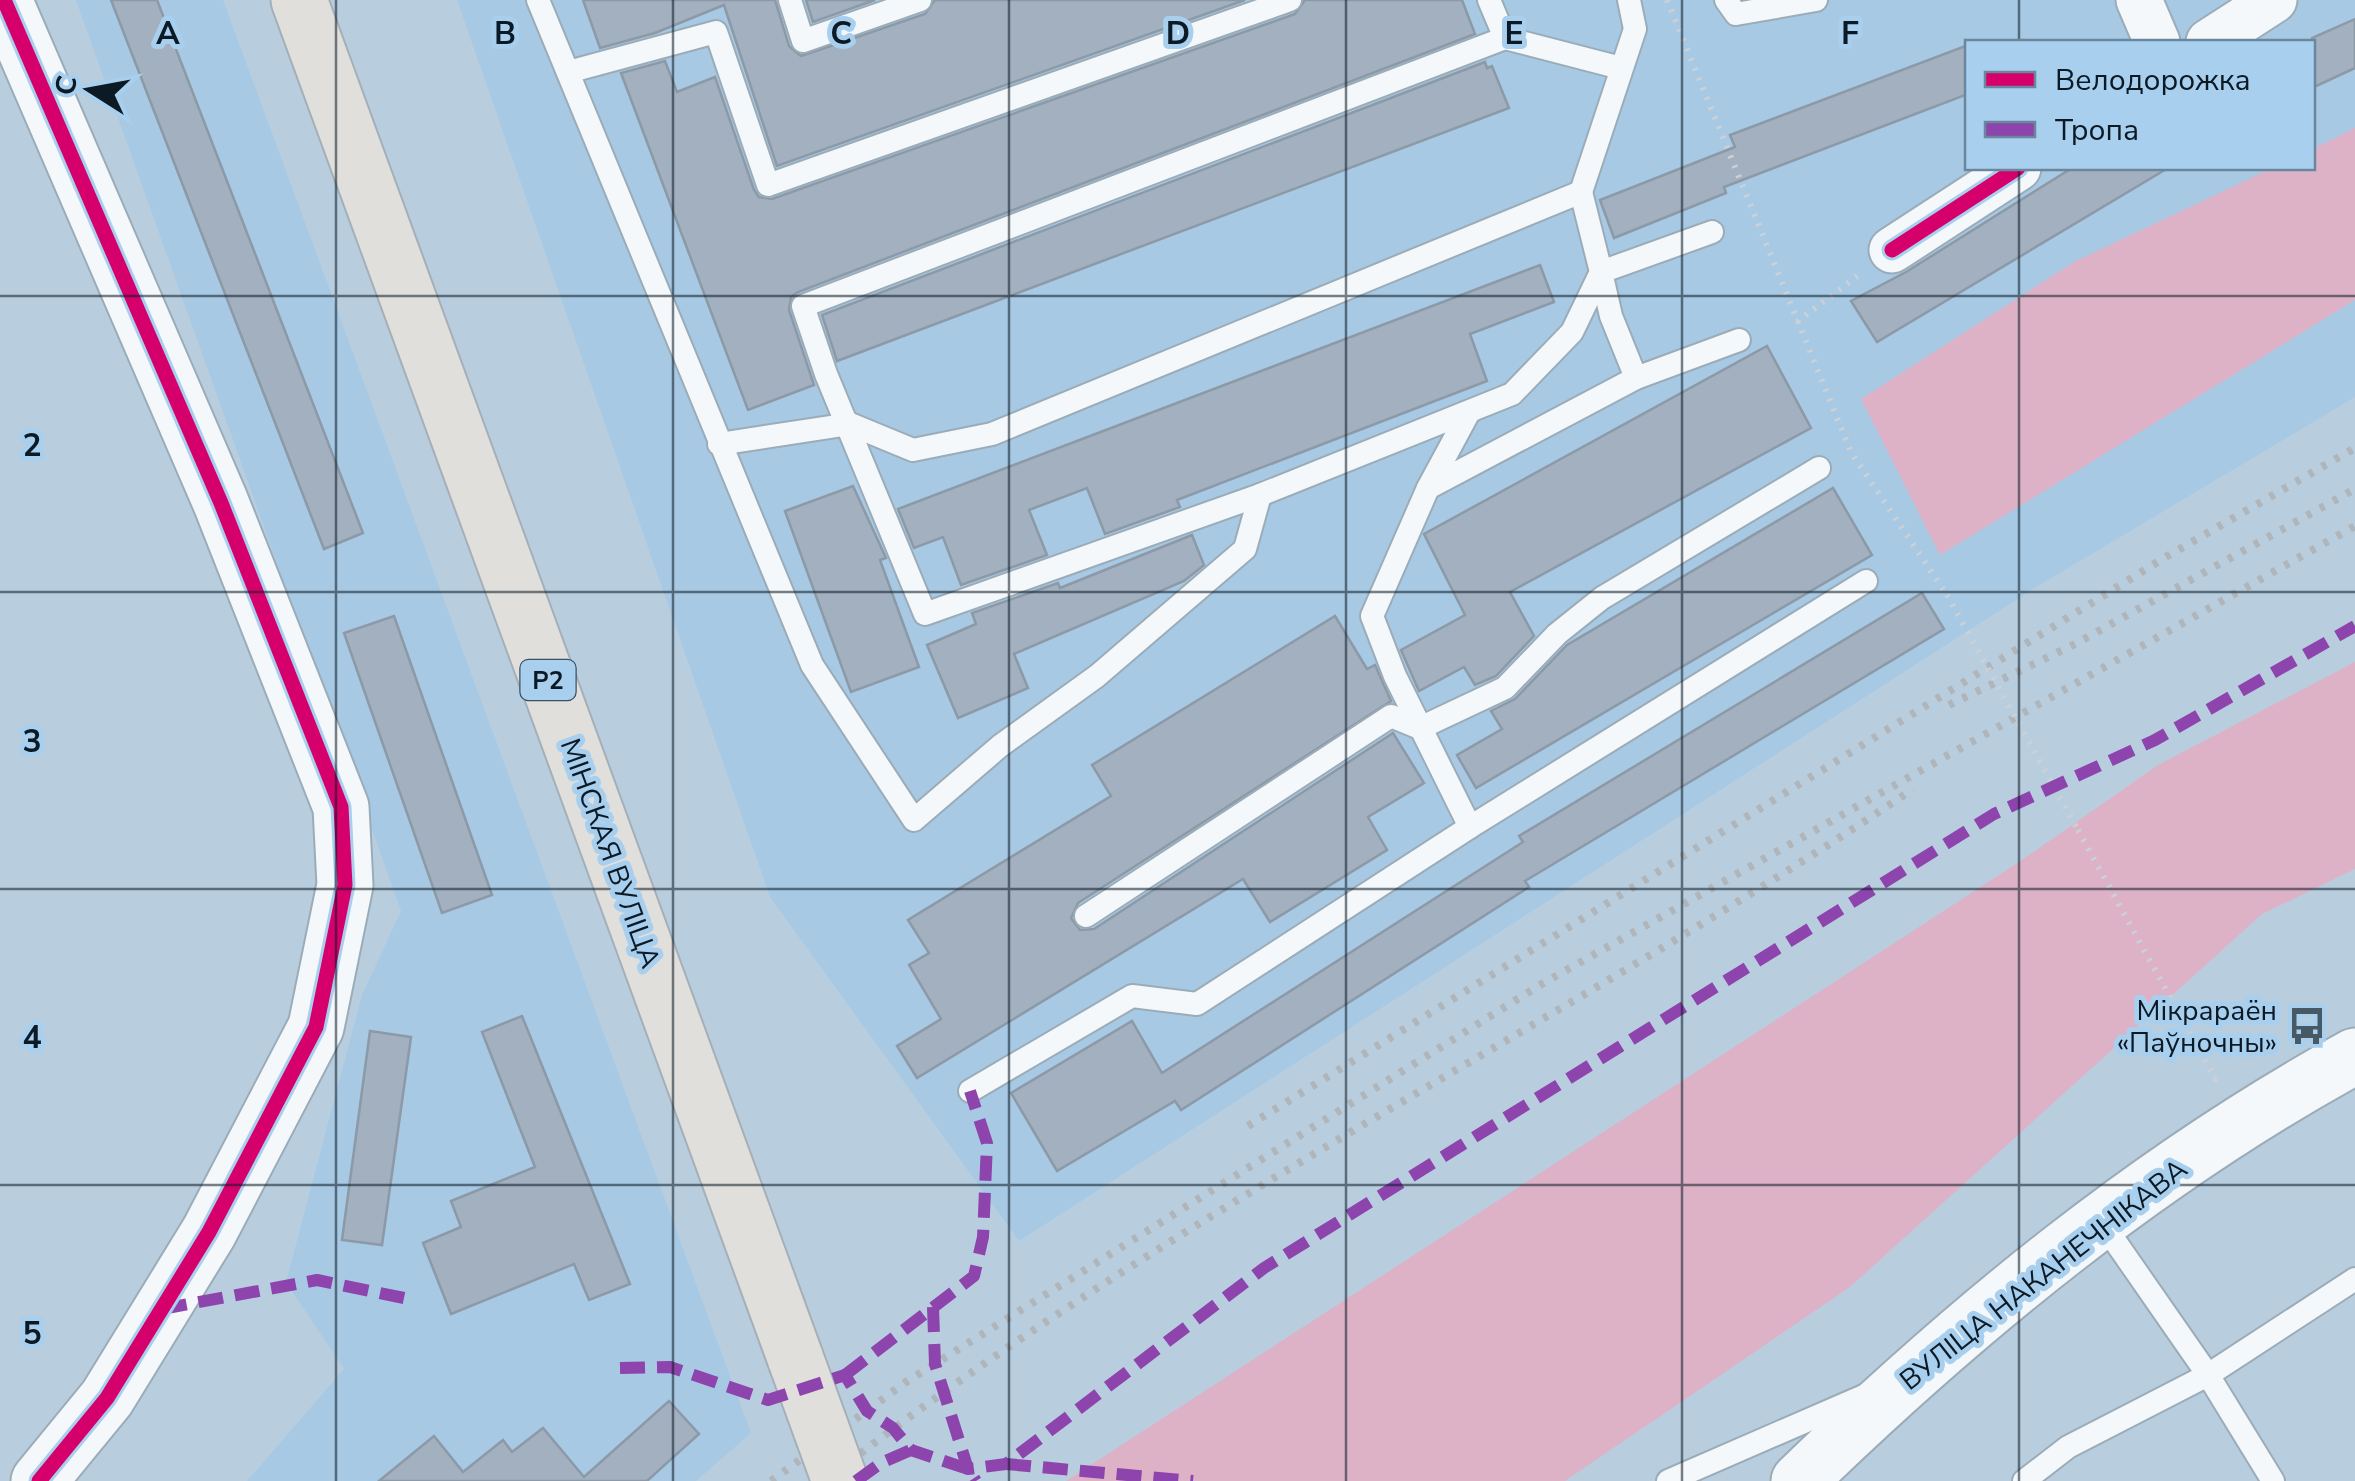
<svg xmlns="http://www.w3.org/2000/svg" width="2355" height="1481" viewBox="0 0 2355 1481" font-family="'Nunito Sans',sans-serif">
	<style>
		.built { fill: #a7c9e4; fill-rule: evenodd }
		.green { fill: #ddb2c7 }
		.building { fill: #a3b0bf; stroke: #8c99a7; stroke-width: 2.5 }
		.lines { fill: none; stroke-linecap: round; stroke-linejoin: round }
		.lane-casing { stroke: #9bacb9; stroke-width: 26 }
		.street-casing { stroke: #9bacb9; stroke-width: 49 }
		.secondary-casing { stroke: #9bacb9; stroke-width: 59 }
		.primary-casing { stroke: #a4afb8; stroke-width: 59 }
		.path { stroke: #cbd1d6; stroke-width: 6; stroke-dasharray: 2.5 8; stroke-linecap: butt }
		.lane { stroke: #f4f8fa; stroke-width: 22 }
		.street { stroke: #f4f8fa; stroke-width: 45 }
		.secondary { stroke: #f4f8fa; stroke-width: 55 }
		.primary { stroke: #e1dfdc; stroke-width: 55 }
		.rail { stroke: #b0b5ba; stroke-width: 8; stroke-dasharray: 5 10; stroke-linecap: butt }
		.primary-bridge-casing { stroke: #a4afb8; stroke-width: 59; stroke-linecap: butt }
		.path-bridge { stroke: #cbd1d6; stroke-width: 6; stroke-dasharray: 2.5 8; stroke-linecap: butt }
		.primary-bridge { stroke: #e1dfdc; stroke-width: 55 }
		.quiet { stroke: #8e44ad; stroke-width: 12; stroke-dasharray: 25 12; stroke-linecap: butt }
		.cycleway-casing { stroke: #a9cfee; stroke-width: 21 }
		.cycleway { stroke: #d6006c; stroke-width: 15 }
		.grid { fill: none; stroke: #0c1a25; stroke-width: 2.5; stroke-opacity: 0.55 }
		.labels { text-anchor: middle; stroke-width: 10; stroke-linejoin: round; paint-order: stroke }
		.shield { fill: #a9cfee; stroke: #3b5061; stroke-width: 2.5 }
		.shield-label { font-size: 25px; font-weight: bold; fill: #0c1a25 }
		.street-label { font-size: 28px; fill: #0c1a25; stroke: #a9cfee }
		.poi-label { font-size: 28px; fill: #0c1a25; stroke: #a9cfee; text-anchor: end }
		.grid-label { font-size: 32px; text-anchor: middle; font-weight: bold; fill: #0c1a25; stroke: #a9cfee; stroke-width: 10; stroke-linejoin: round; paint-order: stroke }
	</style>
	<rect width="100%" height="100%" fill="#b8cedf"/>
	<g class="built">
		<polygon points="76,0 223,0 751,1433 696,1481 247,1481 344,1369 286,1282 362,995 401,911"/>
		<path d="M 457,0 L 2355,0 L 2355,397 L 2033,589 L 1019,1241 L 770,897 ZM 1968,42 L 2312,42 L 2312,168 L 1968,168 Z"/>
	</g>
	<g class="green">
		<polygon points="2355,128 2355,300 1940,555 1861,399 2074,262 2272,168 2312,168 2313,149"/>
		<polygon points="2355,662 2355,869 2262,914 1850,1287 1565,1481 1066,1481 2019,862 2158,765"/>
	</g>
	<g class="building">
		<polygon points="111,0 157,0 363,533 324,549"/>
		<polygon points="583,0 775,0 789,46 801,56 925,14 935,0 1245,0 777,166 724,5 655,33 600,48"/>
		<polygon points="806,0 875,0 813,22"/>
		<polygon points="1305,0 1462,0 1475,34 798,292 791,297 789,310 814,385 748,410 621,73 665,61 677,92 715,77 754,190 759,197 772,199 1295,14"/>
		<polygon points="2355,19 2355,68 2312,88 2312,38"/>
		<polygon points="1968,45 1968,94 1724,187 1726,193 1614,238 1600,200 1735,147 1730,135"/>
		<polygon points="1485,62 1487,68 1492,66 1509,108 837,361 822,315"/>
		<polygon points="2072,168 2168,168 1877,342 1851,301 1906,272"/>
		<polygon points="1540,265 1554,302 1470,334 1487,381 1177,500 1180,507 1105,534 1087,488 1029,510 1047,555 961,585 943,537 914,548 898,509"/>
		<polygon points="1767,346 1811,428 1510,592 1534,636 1496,676 1475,685 1464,667 1419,691 1401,650 1465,615 1424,534"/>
		<polygon points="853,486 886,558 880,560 919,667 851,692 785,511"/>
		<polygon points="1833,488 1872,555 1476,788 1457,755 1502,729 1491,711 1515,699 1567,645"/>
		<polygon points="1192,535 1204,565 1184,581 1014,654 1028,688 958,718 927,645 976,624 972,613 1058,583 1060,588"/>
		<polygon points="1922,593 1944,629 1525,881 1529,887 1181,1110 1175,1101 1057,1171 1011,1093 1132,1021 1162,1073 1523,842 1519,836"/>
		<polygon points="394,616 492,895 442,913 344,633"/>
		<polygon points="1335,616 1367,669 1375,665 1391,701 1078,903 1071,918 1080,930 1094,929 1393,733 1424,783 1368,817 1387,850 1270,922 1243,879 917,1078 897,1046 941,1019 909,965 929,953 908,920 1111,796 1092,765"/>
		<polygon points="522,1016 630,1284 589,1300 574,1264 451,1314 423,1243 461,1227 451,1201 535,1167 482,1032"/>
		<polygon points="370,1031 411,1037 382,1245 342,1240"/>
		<polygon points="669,1401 699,1434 647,1481 379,1481 434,1436 463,1472 503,1440 512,1452 543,1428 584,1477"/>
	</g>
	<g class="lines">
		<g class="lane-casing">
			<g id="lane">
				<polyline points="538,0 812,665 914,820 1000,746 1097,676 1245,549 1260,495 1512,394 1572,332 1601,272 1581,192"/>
				<polyline points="790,0 803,41 920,0"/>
				<polyline points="1726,0 1736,14 1816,0"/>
				<polyline points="1505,38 1621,68"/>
				<polyline points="568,72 716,32 768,185 1290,0"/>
				<polyline points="1636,378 1739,340"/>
				<polyline points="719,444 850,424 913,450 992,434 1581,192 1635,29 1629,0"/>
				<polyline points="1428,488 1636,378 1611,316 1601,272 1712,232"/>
				<polyline points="1260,495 925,614 826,374 803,306 1505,38 1489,0"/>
				<polyline points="1470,827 1866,581"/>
				<polyline points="1086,916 1391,716 1420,728 1505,688 1557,634 1602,598 1819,468"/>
				<polyline points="970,1091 1132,996 1197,1004 1470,827 1395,676 1372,616 1428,488 1469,412"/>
				<polyline points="2101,1221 2208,1375 2273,1481"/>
				<polyline points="1668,1481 1866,1395"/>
				<polyline points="2024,1481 2068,1447 2208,1375 2355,1279"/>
			</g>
		</g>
		<g class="street-casing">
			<g id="street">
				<polyline points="2139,0 2157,42"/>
				<polyline points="2209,42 2274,0"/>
				<polyline points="1892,250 2018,168"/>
			</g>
		</g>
		<g class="secondary-casing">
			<g id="secondary">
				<polyline points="4,0 221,503 341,807 345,885 316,1027 209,1232 107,1398 39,1481"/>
				<path d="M 1799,1481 C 1966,1319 2150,1168 2355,1056"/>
			</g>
		</g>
		<g class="primary-casing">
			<polyline id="primary" points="299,0 796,1360"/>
		</g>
		<g class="path">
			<polyline points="1667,0 1851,452 1947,595"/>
			<polyline points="1797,322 1860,274"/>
			<polyline points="2078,830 2215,1079 2223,1074"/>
		</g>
		<use href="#lane" class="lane"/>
		<use href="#street" class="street"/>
		<use href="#secondary" class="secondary"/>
		<use href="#primary" class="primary"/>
		<g class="rail">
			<polyline points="1949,705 2075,644 2355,489"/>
			<polyline points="1248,1126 2164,558 2355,448"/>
			<polyline points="771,1481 906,1382 1540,985 2355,526"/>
			<path d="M 825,1481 C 1163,1215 1557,1029 1913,789"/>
		</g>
		<g class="primary-bridge-casing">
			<polyline id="primary-bridge" points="796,1360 840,1481"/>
		</g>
		<polyline class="path-bridge" points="1947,595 2078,830"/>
		<use href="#primary-bridge" class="primary-bridge"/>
		<g class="quiet">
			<polyline points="933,1307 935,1364 968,1469 1006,1464 1264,1268 1994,814 2155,740 2355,626"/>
			<polyline points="162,1309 317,1280 404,1298"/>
			<polyline points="620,1368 670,1367 768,1400 845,1375 867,1411 893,1428 911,1450 968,1469 976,1481"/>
			<polyline points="845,1375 974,1276 983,1237 987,1143 970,1091"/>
			<polyline points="1006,1464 1193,1481"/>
			<polyline points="856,1481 881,1463 911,1450"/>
		</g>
		<g class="cycleway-casing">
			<g id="cycleway">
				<polyline points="4,0 221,503 341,807 345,885 316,1027 209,1232 107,1398 39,1481"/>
				<polyline points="1892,250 2018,168"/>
			</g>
		</g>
		<use href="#cycleway" class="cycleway"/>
	</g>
	<path class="grid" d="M 336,0 L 336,1481M 673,0 L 673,1481M 1009,0 L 1009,1481M 1346,0 L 1346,1481M 1682,0 L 1682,1481M 2019,0 L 2019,42M 2019,168 L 2019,1481M 0,296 L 2355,296M 0,592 L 2355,592M 0,889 L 2355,889M 0,1185 L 2355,1185"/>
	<defs>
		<g id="bus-bare" transform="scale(3)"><path d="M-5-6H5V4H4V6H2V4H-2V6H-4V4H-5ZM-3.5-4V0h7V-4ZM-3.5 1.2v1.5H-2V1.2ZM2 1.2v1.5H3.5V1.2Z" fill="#485966" stroke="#a9cfee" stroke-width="2.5" paint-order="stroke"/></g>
	</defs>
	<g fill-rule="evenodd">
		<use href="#bus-bare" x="2307" y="1026"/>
	</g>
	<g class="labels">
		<rect class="shield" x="520.5" y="660" width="55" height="40" rx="8"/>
		<g class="shield-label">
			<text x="548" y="689">Р2</text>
		</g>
		<g class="street-label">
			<text transform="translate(611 853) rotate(70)" y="10">МІНСКАЯ ВУЛІЦА</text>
			<text transform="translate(2043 1274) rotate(-38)" y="10">ВУЛІЦА НАКАНЕЧНІКАВА</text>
		</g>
		<g class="poi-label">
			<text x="2277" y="1020">Мікрараён<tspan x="2277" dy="32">«Паўночны»</tspan></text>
		</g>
	</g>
	<g class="grid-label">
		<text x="168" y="44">A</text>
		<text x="505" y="44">B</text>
		<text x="841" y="44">C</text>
		<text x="1178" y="44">D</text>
		<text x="1514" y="44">E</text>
		<text x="1850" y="44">F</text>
		<text x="32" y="456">2</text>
		<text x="32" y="752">3</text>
		<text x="32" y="1048">4</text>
		<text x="32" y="1344">5</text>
	</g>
	<rect x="1965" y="40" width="350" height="130" fill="#a9cfee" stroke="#6a879e" stroke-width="2.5"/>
	<rect x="1985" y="72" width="50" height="15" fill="#d6006c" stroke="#6a879e" stroke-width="2.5"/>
	<text x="2055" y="90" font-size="30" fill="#0c1a25">Велодорожка</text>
	<rect x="1985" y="122" width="50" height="15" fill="#8e44ad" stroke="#6a879e" stroke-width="2.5"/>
	<text x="2055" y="140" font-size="30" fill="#0c1a25">Тропа</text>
	<g transform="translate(90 90) rotate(281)" stroke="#a9cfee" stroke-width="8" paint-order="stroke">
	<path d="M0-8L18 38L0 25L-18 38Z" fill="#0c1a25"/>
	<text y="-15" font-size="28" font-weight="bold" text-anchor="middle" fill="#0c1a25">С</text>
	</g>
</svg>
